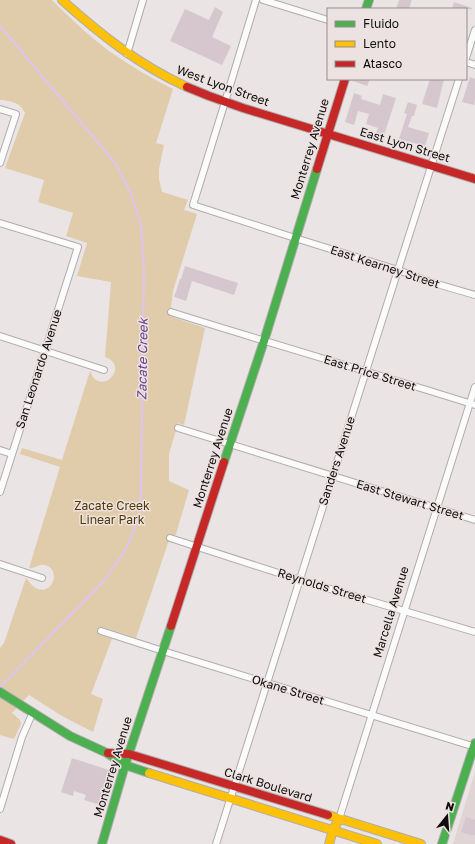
<svg xmlns="http://www.w3.org/2000/svg" width="475" height="844" viewBox="0 0 475 844" font-family="'Golos Text',sans-serif">
	<style>
		.built { fill: #e0d4d4 }
		.green { fill: #e0ccab }
		.lines { fill: none; stroke-linecap: round; stroke-linejoin: round }
		.stream { stroke: #ddc4f1; stroke-width: 2 }
		.building { fill: #d6c7cf }
		.street-casing { stroke: #b1acac; stroke-width: 8 }
		.fast-casing { stroke: #b1acac; stroke-width: 10 }
		.slow-casing { stroke: #b1acac; stroke-width: 10 }
		.jam-casing { stroke: #b1acac; stroke-width: 10 }
		.street { stroke: #fcfbfb; stroke-width: 6 }
		.fast { stroke: #4caf50; stroke-width: 8 }
		.slow { stroke: #ffc107; stroke-width: 8 }
		.jam { stroke: #c62828; stroke-width: 8 }
		.labels { text-anchor: middle; stroke-width: 3; stroke-linejoin: round; paint-order: stroke }
		.street-label { font-size: 12px; fill: #0f0c0c; stroke: #ece2e2 }
		.park-label { font-size: 12px; fill: #503900; stroke: #ece2e2 }
		.water-label { font-size: 13px; font-style: italic; fill: #693f8b; stroke: #ece2e2 }
	</style>
	<rect width="100%" height="100%" fill="#eae4e4"/>
	<polygon class="built" points="475,772 475,844 453,844"/>
	<path class="green" d="M 0,0 L 52,0 C 70,18 89,36 109,51 C 129,65 151,78 173,89 L 156,143 L 164,145 L 159,169 L 159,179 L 162,192 L 188,200 L 184,210 L 197,214 L 173,291 L 170,316 L 205,328 L 184,425 L 178,423 L 169,454 L 169,481 L 189,490 L 176,534 L 168,543 L 136,638 L 101,627 L 99,634 L 112,639 L 91,694 L 103,699 L 93,732 L 62,716 L 29,695 L 12,713 L 20,720 L 21,724 L 14,739 L 0,735 L 0,648 L 4,643 L 26,578 C 29,581 31,585 34,587 C 52,599 63,568 44,565 C 38,564 35,569 29,568 L 60,467 L 20,454 L 22,448 L 62,460 L 90,371 C 91,373 92,375 93,377 C 105,393 129,365 105,357 L 111,282 L 77,276 L 87,243 L 66,236 L 73,213 L 38,202 L 44,180 L 5,168 L 25,113 C 23,110 22,107 19,105 C 15,102 5,100 0,100 Z"/>
	<g class="lines">
		<polyline class="stream" points="0,26 115,163 130,192 141,225 144,267 141,492 139,517 126,549 104,581 0,687"/>
	</g>
	<g class="building">
		<polygon points="399,0 412,0 409,9 396,9"/>
		<polygon points="454,2 472,8 472,9 452,9"/>
		<polygon points="215,7 223,12 212,37 231,46 222,65 170,41 185,9 209,20"/>
		<polygon points="470,77 475,79 475,101 474,105 462,102"/>
		<polygon points="350,79 370,79 367,86 350,80"/>
		<polygon points="430,79 444,79 437,108 422,104"/>
		<polygon points="354,93 362,96 361,99 380,105 383,94 396,98 384,135 376,133 378,128 366,124 369,114 358,111 354,125 345,122"/>
		<polygon points="408,102 417,105 414,116 412,116 408,127 429,133 425,146 399,139 407,114 404,113"/>
		<polygon points="185,266 238,283 234,295 192,281 186,301 174,297 180,279 181,279"/>
		<polygon points="72,758 115,772 104,806 84,800 86,795 74,791 73,796 61,792"/>
		<polygon points="466,817 475,820 475,835 473,835 473,836 461,832"/>
	</g>
	<g class="lines">
		<g class="street-casing">
			<g id="street">
				<polyline points="256,0 225,102 193,205 295,238 398,270 430,282 475,295"/>
				<polyline points="263,0 328,20"/>
				<polyline points="127,54 143,0"/>
				<polyline points="466,58 475,30"/>
				<polyline points="466,62 475,65"/>
				<polyline points="0,109 16,114 0,163"/>
				<polyline points="0,223 78,247 0,492"/>
				<path d="M 171,312 C 272,344 374,373 475,405"/>
				<polyline points="0,336 104,370"/>
				<polyline points="178,428 475,520"/>
				<polyline points="0,450 12,454"/>
				<polyline points="170,538 300,580 475,632"/>
				<polyline points="0,564 42,578"/>
				<polyline points="101,631 163,651 475,747"/>
				<polyline points="0,809 22,737 33,712"/>
				<polyline points="339,819 475,387"/>
				<polyline points="216,844 398,270 459,79"/>
			</g>
		</g>
		<g class="fast-casing">
			<g id="fast">
				<polyline points="366,9 369,0"/>
				<polyline points="224,462 264,341 317,169"/>
				<polyline points="0,692 70,736 107,753 125,765 149,773"/>
				<polyline points="102,844 125,765 171,626"/>
				<polyline points="442,844 475,743"/>
			</g>
		</g>
		<g class="slow-casing">
			<g id="slow">
				<path d="M 62,0 C 101,35 139,65 187,87"/>
				<polyline points="149,773 377,844"/>
				<polyline points="328,815 421,844"/>
				<polyline points="329,844 333,830 339,819"/>
			</g>
		</g>
		<g class="jam-casing">
			<g id="jam">
				<polyline points="187,87 209,96 243,108 475,179"/>
				<polyline points="317,169 345,79"/>
				<polyline points="171,626 224,462"/>
				<polyline points="108,753 129,754 328,815"/>
				<polyline points="0,840 11,844"/>
			</g>
		</g>
		<use href="#street" class="street"/>
		<use href="#fast" class="fast"/>
		<use href="#slow" class="slow"/>
		<use href="#jam" class="jam"/>
	</g>
	<g class="labels">
		<g class="street-label">
			<text transform="translate(223 86) rotate(20)" y="4">West Lyon Street</text>
			<text transform="translate(405 145) rotate(17)" y="4">East Lyon Street</text>
			<text transform="translate(310 149) rotate(-73)" y="4">Monterrey Avenue</text>
			<text transform="translate(385 267) rotate(18)" y="4">East Kearney Street</text>
			<text transform="translate(39 369) rotate(-72)" y="4">San Leonardo Avenue</text>
			<text transform="translate(370 373) rotate(17)" y="4">East Price Street</text>
			<text transform="translate(213 458) rotate(-72)" y="4">Monterrey Avenue</text>
			<text transform="translate(337 461) rotate(-72)" y="4">Sanders Avenue</text>
			<text transform="translate(410 500) rotate(17)" y="4">East Stewart Street</text>
			<text transform="translate(322 586) rotate(17)" y="4">Reynolds Street</text>
			<text transform="translate(391 612) rotate(-73)" y="4">Marcella Avenue</text>
			<text transform="translate(288 690) rotate(17)" y="4">Okane Street</text>
			<text transform="translate(113 767) rotate(-73)" y="4">Monterrey Avenue</text>
			<text transform="translate(268 785) rotate(17)" y="4">Clark Boulevard</text>
		</g>
		<g class="park-label">
			<text x="112" y="510">Zacate Creek<tspan x="112" dy="14">Linear Park</tspan></text>
		</g>
		<g class="water-label">
			<text transform="translate(142 359) rotate(-89)" y="5">Zacate Creek</text>
		</g>
	</g>
	<rect x="327" y="8" width="140" height="72" fill="#ece2e2" stroke="#948c8c"/>
	<rect x="335" y="21" width="20" height="6" fill="#4caf50" stroke="#948c8c"/>
	<text x="363" y="28" font-size="12" fill="#0f0c0c">Fluido</text>
	<rect x="335" y="41" width="20" height="6" fill="#ffc107" stroke="#948c8c"/>
	<text x="363" y="48" font-size="12" fill="#0f0c0c">Lento</text>
	<rect x="335" y="61" width="20" height="6" fill="#c62828" stroke="#948c8c"/>
	<text x="363" y="68" font-size="12" fill="#0f0c0c">Atasco</text>
	<g transform="translate(447 816) rotate(17)" stroke="#ece2e2" stroke-width="3" paint-order="stroke">
	<path d="M0-3L7 15L0 10L-7 15Z" fill="#0f0c0c"/>
	<text y="-6" font-size="11" font-weight="bold" text-anchor="middle" fill="#0f0c0c">N</text>
	</g>
</svg>
